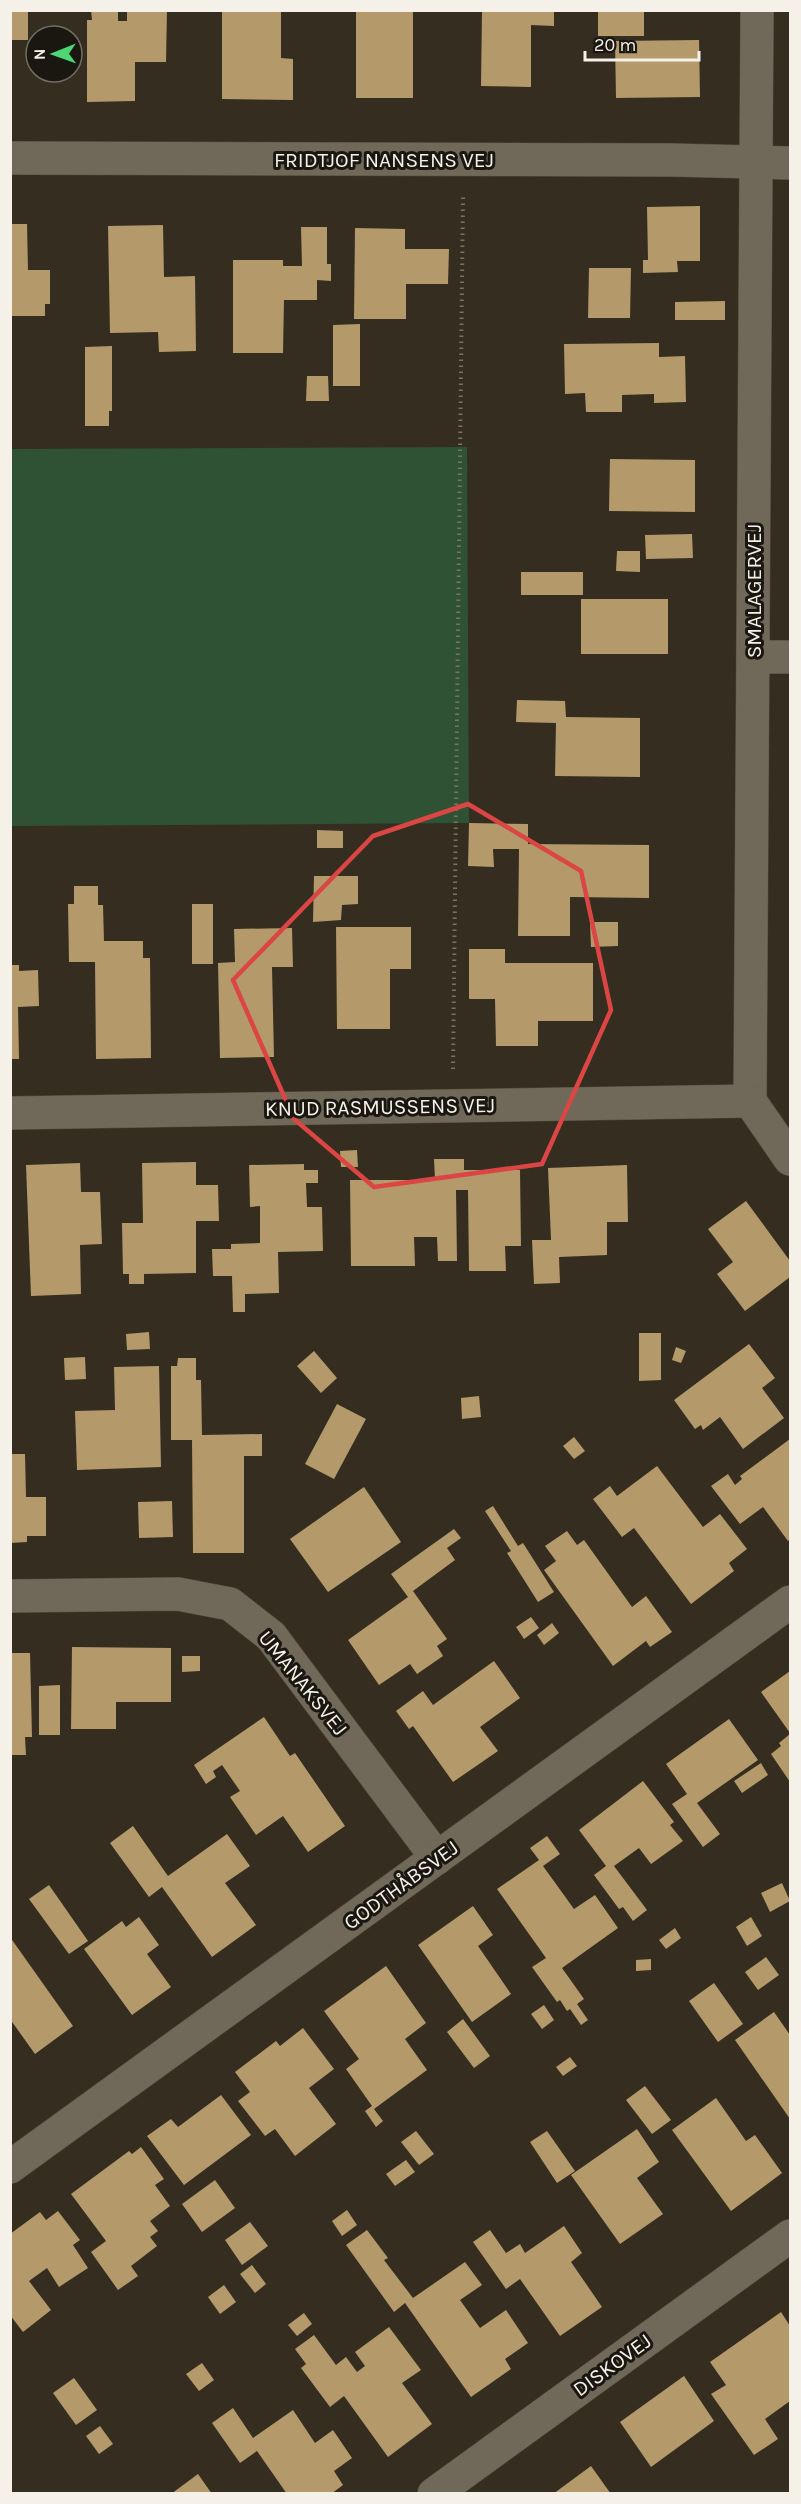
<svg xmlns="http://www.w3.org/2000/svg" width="801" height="2504" viewBox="0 0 801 2504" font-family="Karla,sans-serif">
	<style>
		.green { fill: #2f5235 }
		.building { fill: #b4996a }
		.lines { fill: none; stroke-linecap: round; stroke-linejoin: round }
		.minor-casing { stroke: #514b3f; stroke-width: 34 }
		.path { stroke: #797367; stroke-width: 4; stroke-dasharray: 1.5 4.5; stroke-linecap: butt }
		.minor { stroke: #706859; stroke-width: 33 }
		.marked { fill: none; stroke: #db4645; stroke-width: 4.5; stroke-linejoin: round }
		.labels { text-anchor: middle; stroke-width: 6; stroke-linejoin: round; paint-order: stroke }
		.street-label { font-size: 21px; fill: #f6f1e8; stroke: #1a1610 }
	</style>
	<rect width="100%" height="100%" fill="#352e20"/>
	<polygon class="green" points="467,447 469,823 11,826 11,449"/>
	<g class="building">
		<rect x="10" y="10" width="18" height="30"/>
		<polygon points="91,10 118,10 118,21 127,21 127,10 167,10 166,62 135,62 135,101 87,102 87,20 92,20"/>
		<polygon points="225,10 281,12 281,58 293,59 293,100 222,99 222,12"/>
		<rect x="356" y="10" width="57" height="88"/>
		<polygon points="482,10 554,10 554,26 531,25 531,87 481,86"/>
		<rect x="598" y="10" width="46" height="26"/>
		<polygon points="699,40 700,97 616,98 615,41"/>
		<polygon points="700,206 700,261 677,261 678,272 643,273 643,260 648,260 647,207"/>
		<polygon points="10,224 27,224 28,270 50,270 50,304 45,304 45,316 10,316"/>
		<polygon points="163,225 164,277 195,276 196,351 159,352 158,332 110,333 108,226"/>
		<polygon points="301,227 327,227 327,264 331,264 331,281 317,280 317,300 284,300 283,353 233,353 233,260 283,260 283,266 302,266"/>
		<polygon points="355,228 405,229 405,249 449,249 448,284 406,284 406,319 354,319"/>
		<polygon points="589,268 631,268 630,318 588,318"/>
		<polygon points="725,301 725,320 675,320 675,302"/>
		<polygon points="360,324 360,386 333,386 333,325"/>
		<polygon points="659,343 659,357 685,356 686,402 654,403 654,394 622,395 622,412 586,412 585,393 565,394 564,344"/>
		<polygon points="112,346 112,411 109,411 109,426 85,426 85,347"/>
		<polygon points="307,376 328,376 329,401 306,401"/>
		<polygon points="610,459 695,460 695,512 609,511"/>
		<polygon points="692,534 693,558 646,559 645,535"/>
		<polygon points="617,551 640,551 640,572 616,571"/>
		<rect x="521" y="572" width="62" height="23"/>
		<rect x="581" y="599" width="87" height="55"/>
		<polygon points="517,700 565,701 566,717 640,718 640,777 555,776 556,723 516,722"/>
		<polygon points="469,823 528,824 528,844 649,845 649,898 570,897 570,936 518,936 519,849 493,849 494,867 468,866"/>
		<polygon points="317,830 343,831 343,848 317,848"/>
		<polygon points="314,876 358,876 358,904 342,905 341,920 313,922"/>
		<polygon points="74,886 98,886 98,905 103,905 104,941 143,941 143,958 150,958 151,1058 96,1059 95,962 69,962 68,904 74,904"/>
		<rect x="192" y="904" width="21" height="60"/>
		<polygon points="590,922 618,922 618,946 591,947"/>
		<polygon points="336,927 411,927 411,969 390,969 390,1029 337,1029"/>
		<polygon points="292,928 293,967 272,967 274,1057 220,1058 218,963 235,962 234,929"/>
		<polygon points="469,949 505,949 505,963 593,963 593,1021 538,1021 538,1046 496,1046 495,999 469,999"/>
		<polygon points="10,965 19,965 19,971 38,970 39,1006 18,1007 19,1059 10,1059"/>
		<polygon points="357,1150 358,1167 341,1167 340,1151"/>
		<polygon points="434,1159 464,1159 464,1170 520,1170 521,1246 505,1246 506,1271 469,1271 468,1190 456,1190 457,1261 438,1261 437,1237 414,1237 415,1266 351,1266 350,1180 435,1180"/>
		<polygon points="196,1162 196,1185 218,1185 219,1221 196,1221 196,1273 144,1274 144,1284 129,1284 129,1274 123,1274 122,1223 143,1223 142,1163"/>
		<polygon points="80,1163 81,1192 100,1192 102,1244 80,1245 81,1294 31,1296 26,1165"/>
		<polygon points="304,1164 304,1170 318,1170 318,1183 306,1183 307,1207 322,1207 323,1251 278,1252 279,1293 245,1294 245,1312 233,1312 232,1276 213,1276 212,1249 231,1249 231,1244 260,1243 260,1206 250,1207 249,1165"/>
		<polygon points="627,1165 628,1222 607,1222 607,1255 559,1257 560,1283 534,1284 532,1240 551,1240 548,1168"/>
		<polygon points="746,1201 790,1261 790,1277 745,1311 717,1274 733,1262 708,1229"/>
		<polygon points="149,1332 150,1349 127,1350 126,1334"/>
		<polygon points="639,1333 661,1333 661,1380 639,1381"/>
		<polygon points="749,1344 775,1378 762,1388 784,1418 743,1449 720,1417 703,1430 701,1425 695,1429 674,1400"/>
		<polygon points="676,1347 686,1351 681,1363 672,1360"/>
		<polygon points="314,1351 337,1378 321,1393 297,1366"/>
		<polygon points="85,1357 86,1379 65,1380 64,1358"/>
		<polygon points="178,1358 196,1358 196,1380 201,1380 202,1435 262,1434 262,1456 244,1456 244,1553 193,1553 192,1440 171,1440 171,1366 177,1366"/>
		<polygon points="159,1366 161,1467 77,1470 75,1411 115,1410 114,1367"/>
		<polygon points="479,1396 481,1417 462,1419 461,1398"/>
		<polygon points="337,1404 366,1419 334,1479 305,1464"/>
		<polygon points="574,1437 585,1451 574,1459 563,1446"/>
		<polygon points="790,1439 790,1539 788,1541 763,1507 740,1524 711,1486 728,1474 735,1485 742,1479 740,1476"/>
		<polygon points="10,1454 25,1454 26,1497 46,1497 46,1536 27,1536 27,1542 10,1543"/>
		<polygon points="657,1466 703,1527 720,1514 747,1549 729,1563 734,1571 691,1604 634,1528 622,1537 593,1499 610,1486 617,1496"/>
		<polygon points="364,1487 401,1542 328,1592 290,1539"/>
		<polygon points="172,1501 173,1537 139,1538 138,1502"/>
		<polygon points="493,1506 518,1546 523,1543 554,1592 538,1602 507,1553 511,1551 485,1511"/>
		<polygon points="454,1529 461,1538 447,1548 455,1560 413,1591 447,1639 437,1646 443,1656 417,1674 410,1664 379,1685 348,1640 408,1597 391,1574"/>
		<polygon points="567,1531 577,1545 584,1540 632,1607 646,1596 672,1632 650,1647 646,1641 613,1666 544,1570 556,1561 545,1546"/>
		<polygon points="531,1617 539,1628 524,1639 516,1627"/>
		<polygon points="552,1623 559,1633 544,1645 537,1635"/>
		<polygon points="72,1647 171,1648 171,1702 116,1702 116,1729 71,1729"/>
		<polygon points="10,1653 30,1653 32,1737 25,1737 26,1755 10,1755"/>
		<polygon points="182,1656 200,1656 200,1671 182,1672"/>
		<polygon points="494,1661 520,1698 480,1727 498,1751 453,1782 413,1726 409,1729 396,1711 423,1691 433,1705"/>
		<polygon points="790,1671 790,1733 761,1692"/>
		<polygon points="60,1685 60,1735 39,1735 39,1686"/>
		<polygon points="264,1717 290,1756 295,1753 345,1826 308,1852 283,1816 256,1835 230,1797 240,1791 222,1765 213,1771 216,1777 206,1784 194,1765"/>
		<polygon points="729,1719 758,1760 697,1803 720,1834 703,1847 672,1804 687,1794 666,1764"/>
		<polygon points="790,1734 790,1782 771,1754 781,1746 779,1743"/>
		<polygon points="761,1763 768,1775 742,1793 734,1781"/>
		<polygon points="643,1781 674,1822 670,1825 683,1841 651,1864 639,1848 614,1866 647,1910 633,1921 623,1907 619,1909 594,1875 606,1866 579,1830"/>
		<polygon points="133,1826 168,1876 227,1834 250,1866 225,1883 256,1925 212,1957 162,1887 149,1897 110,1843"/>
		<polygon points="547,1836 560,1854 543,1866 574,1909 595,1895 618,1928 562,1968 584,1999 577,2004 588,2020 581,2025 570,2009 567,2011 560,2000 557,2002 532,1967 546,1958 497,1889 539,1860 530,1848"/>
		<polygon points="782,1883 790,1901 770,1912 761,1893"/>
		<polygon points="49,1885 88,1941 69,1954 29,1899"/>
		<polygon points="473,1906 493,1935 478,1946 511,1994 472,2022 418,1945"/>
		<polygon points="139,1917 159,1945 147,1954 171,1987 132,2015 84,1949 122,1921 126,1927"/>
		<polygon points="751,1917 762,1936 747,1946 736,1927"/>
		<polygon points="675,1928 681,1938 666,1949 659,1940"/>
		<polygon points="10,1937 73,2026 35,2054 10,2019"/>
		<polygon points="766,1957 779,1975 758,1990 745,1972"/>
		<polygon points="651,1959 651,1970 636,1971 636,1960"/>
		<polygon points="386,1966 426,2023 405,2039 427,2070 374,2109 383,2121 376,2127 365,2111 372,2106 346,2069 359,2059 324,2011"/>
		<polygon points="714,1983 743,2024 718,2042 689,2001"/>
		<polygon points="544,2005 554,2020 542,2029 531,2014"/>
		<polygon points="774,2012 790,2035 790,2119 735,2040"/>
		<polygon points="463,2019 490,2056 474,2068 447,2032"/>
		<polygon points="303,2028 334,2069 309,2088 336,2124 295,2156 275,2129 265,2136 238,2101 250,2092 235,2072 276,2041 280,2046"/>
		<polygon points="570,2057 577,2066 563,2076 556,2067"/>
		<polygon points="645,2086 671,2120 652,2134 626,2100"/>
		<polygon points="221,2095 251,2135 184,2185 147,2136 171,2119 178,2127"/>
		<polygon points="716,2098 746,2141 755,2135 782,2173 731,2211 672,2130"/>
		<polygon points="637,2129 659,2162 637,2178 663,2214 620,2244 571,2175"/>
		<polygon points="416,2131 434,2154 419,2165 401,2142"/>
		<polygon points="547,2131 575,2171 557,2183 530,2142"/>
		<polygon points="141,2147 164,2179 155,2185 170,2206 150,2221 158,2231 150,2237 157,2246 131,2266 138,2276 118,2290 91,2252 106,2241 71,2194 129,2151 132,2154"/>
		<polygon points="406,2160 415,2172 395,2186 386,2174"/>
		<polygon points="215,2180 235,2208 202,2232 182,2204"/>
		<polygon points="347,2210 357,2225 342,2236 332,2221"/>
		<polygon points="58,2211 80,2240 73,2245 88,2268 59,2287 47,2268 29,2281 51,2310 23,2332 10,2315 10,2234 40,2212 46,2220"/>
		<polygon points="250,2222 268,2246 242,2265 225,2240"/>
		<polygon points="564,2226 582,2253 571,2262 602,2307 560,2336 520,2279 506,2289 473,2242 490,2230 506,2253 520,2244 525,2253"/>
		<polygon points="367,2230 388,2258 384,2260 413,2298 465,2262 482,2285 460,2300 480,2328 506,2310 528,2343 505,2359 511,2369 471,2397 405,2303 394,2312 346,2245"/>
		<polygon points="252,2265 266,2284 255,2293 240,2274"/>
		<polygon points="224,2285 236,2302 220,2314 208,2297"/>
		<polygon points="781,2312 790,2326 790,2401 765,2419 778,2439 754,2455 711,2394 726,2385 710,2362"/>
		<polygon points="304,2313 312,2324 297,2336 288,2325"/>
		<polygon points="389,2327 421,2370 402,2383 432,2424 388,2457 344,2396 330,2407 301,2368 306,2364 295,2349 314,2335 336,2365 346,2357 357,2372 365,2366 355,2352"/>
		<polygon points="202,2363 214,2380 199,2391 186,2374"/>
		<polygon points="684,2376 714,2421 651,2467 620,2422"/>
		<polygon points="74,2378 97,2410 76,2425 53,2393"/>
		<polygon points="233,2408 253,2438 293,2410 315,2443 333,2430 352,2458 334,2471 343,2485 331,2494 287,2494 257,2451 240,2463 212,2423"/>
		<polygon points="100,2426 113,2444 99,2454 86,2436"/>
		<polygon points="591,2466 611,2494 553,2494"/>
		<polygon points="198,2474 212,2494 171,2494"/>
	</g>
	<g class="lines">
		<g class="minor-casing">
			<g id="minor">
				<polyline points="757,10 750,1101 790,1159"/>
				<polyline points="10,158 672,160 790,163"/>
				<polyline points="753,657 790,657"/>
				<polyline points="10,1113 750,1101"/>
				<polyline points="10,1596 178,1594 230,1604 271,1636 437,1858"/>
				<polyline points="10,2167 790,1602"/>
				<polyline points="434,2494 790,2236"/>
			</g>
		</g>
		<polyline class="path" points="453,1069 463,195"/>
		<use href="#minor" class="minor"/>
	</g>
	<path class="marked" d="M 468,804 L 581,871 L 611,1010 L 542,1164 L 374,1187 L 294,1119 L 233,980 L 373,836 Z"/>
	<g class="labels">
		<g class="street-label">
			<text x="384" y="167">FRIDTJOF NANSENS VEJ</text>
			<text transform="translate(754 591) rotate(-90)" y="7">SMALAGERVEJ</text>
			<text transform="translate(380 1107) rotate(-1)" y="7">KNUD RASMUSSENS VEJ</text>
			<text transform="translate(303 1683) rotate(51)" y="7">UMANAKSVEJ</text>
			<text transform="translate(401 1885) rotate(-36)" y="7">GODTHÅBSVEJ</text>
			<text transform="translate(612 2365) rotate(-36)" y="7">DISKOVEJ</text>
		</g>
	</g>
	<rect width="801" height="2504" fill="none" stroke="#f6f1e8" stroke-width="24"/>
	<g transform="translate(54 54) rotate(269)"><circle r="28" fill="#1a1610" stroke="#726e66" stroke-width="1.5"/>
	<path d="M0-4.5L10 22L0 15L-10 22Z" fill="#4ed675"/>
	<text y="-9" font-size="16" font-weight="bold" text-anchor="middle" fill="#f6f1e8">N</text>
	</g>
	<path d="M585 51v9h114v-9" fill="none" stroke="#f6f1e8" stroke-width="3"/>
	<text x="594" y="51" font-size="18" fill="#f6f1e8" stroke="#1a1610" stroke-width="4.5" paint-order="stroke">20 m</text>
</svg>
